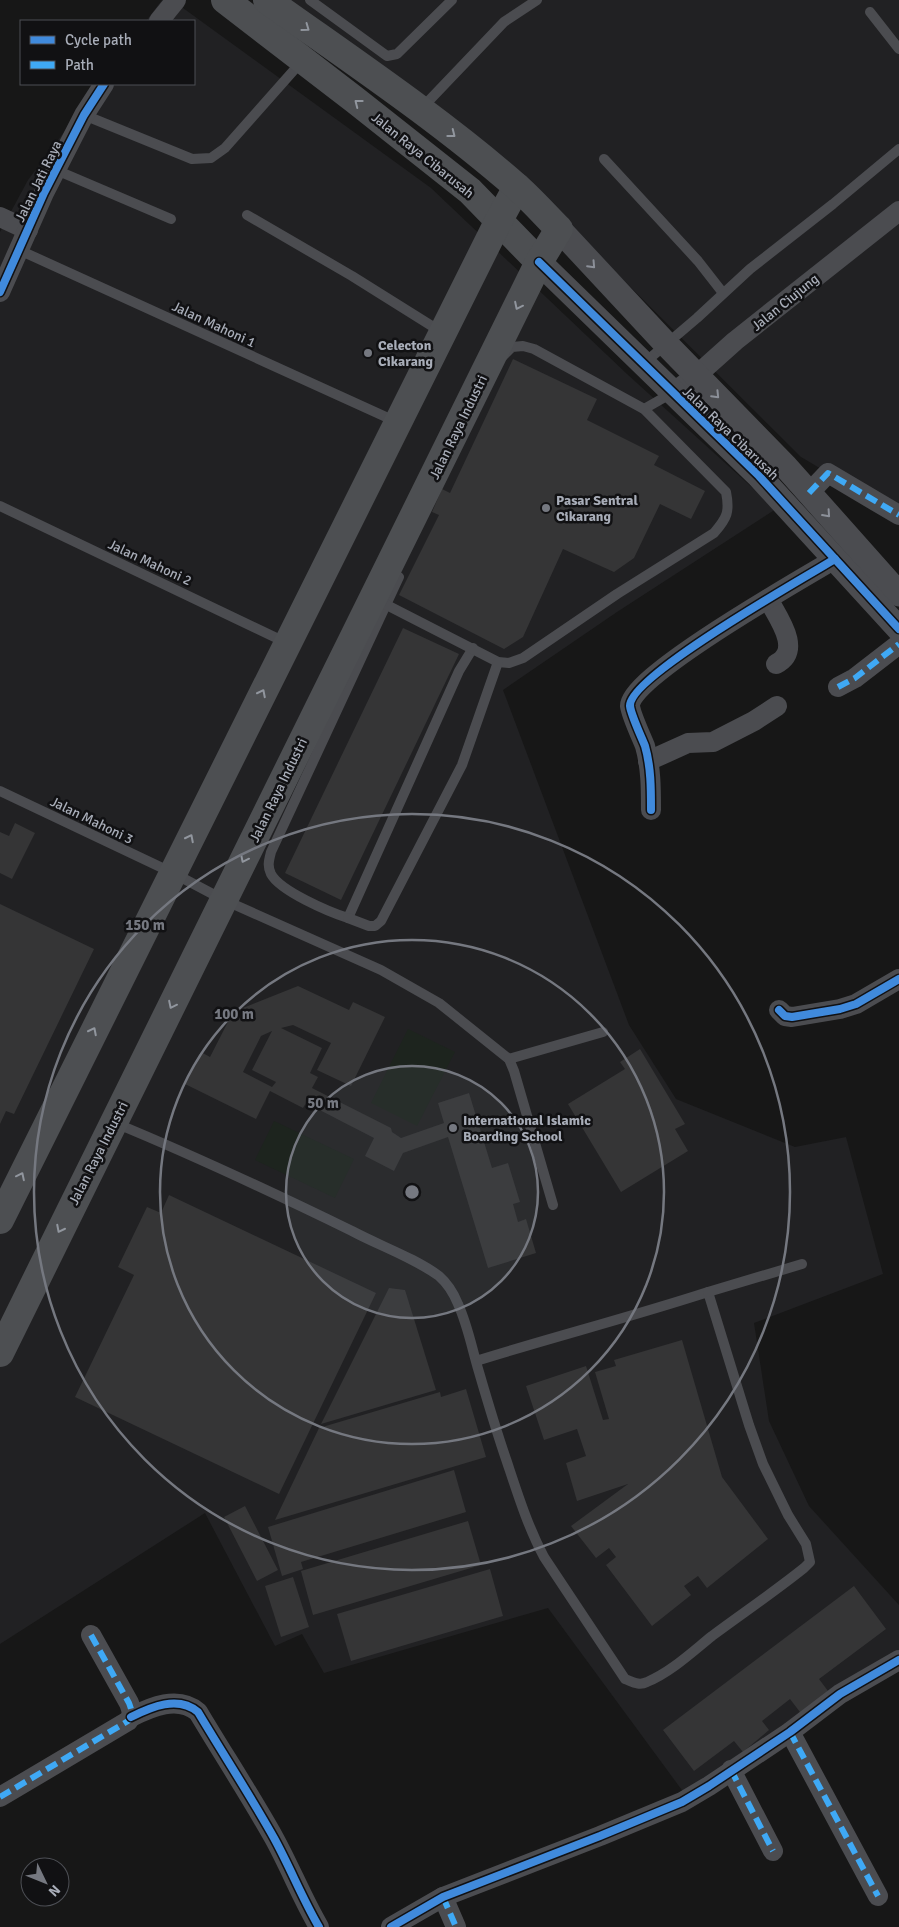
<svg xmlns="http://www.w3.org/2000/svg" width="899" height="1927" viewBox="0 0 899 1927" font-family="Signika,sans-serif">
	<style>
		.built { fill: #212123 }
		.green { fill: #1d241e }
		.building { fill: #353536; fill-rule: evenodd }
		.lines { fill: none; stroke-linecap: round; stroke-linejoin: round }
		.service { stroke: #4b4c50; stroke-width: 10 }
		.minor { stroke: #4b4c50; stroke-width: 20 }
		.tertiary { stroke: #4b4c50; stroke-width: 25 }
		.primary { stroke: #4d4f52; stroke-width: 28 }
		.quiet { stroke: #3fa9f5; stroke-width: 6; stroke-dasharray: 12 6; stroke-linecap: butt }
		.cycleway-casing { stroke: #111113; stroke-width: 11 }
		.cycleway { stroke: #408adc; stroke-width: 8 }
		.oneway { stroke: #91969e }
		.oneway2 { stroke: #8c9099 }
		.ring { fill: none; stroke: #757880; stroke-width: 2.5 }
		.poi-dot { fill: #757880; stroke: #111113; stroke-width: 2 }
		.labels { text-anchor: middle; stroke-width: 5; stroke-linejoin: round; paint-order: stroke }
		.street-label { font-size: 14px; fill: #a8adb8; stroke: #111113 }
		.poi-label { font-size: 14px; font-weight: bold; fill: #a8adb8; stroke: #111113; text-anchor: start }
		.centre { fill: #757880; stroke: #111113; stroke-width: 2.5 }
		.ring-label { font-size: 15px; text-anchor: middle; font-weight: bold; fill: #757880; stroke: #111113; stroke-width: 5; stroke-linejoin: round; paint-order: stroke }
	</style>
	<rect width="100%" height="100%" fill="#171717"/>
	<g class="built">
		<polygon points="162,0 172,0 431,188 627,374 776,509 617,612 503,690 629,1025 676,1099 795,1147 846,1137 883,1274 754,1323 769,1421 809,1506 899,1605 899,1658 687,1797 548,1608 324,1673 302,1634 275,1646 205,1513 0,1644 0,232 28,180 100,84 194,84 194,21 146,21"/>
		<polygon points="287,0 899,0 899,515 801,457 511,168"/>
	</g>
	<g class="green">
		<polygon points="408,1029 455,1052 417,1126 371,1103"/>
		<polygon points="274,1121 354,1159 335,1198 255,1160"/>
	</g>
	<g class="building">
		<polygon points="513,359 597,399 587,420 659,456 654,465 705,491 691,519 660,504 634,558 614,572 563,549 523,637 504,649 399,595 439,515 432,512 442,489 450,493"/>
		<polygon points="403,628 459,654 341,900 285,873"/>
		<polygon points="15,823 35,833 12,879 0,873 0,832 9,836"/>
		<polygon points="0,904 94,949 14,1114 6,1111 0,1124"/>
		<path d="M 298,986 L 349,1010 L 353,1002 L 385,1017 L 351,1086 L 317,1070 L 331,1043 L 293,1025 L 281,1028 L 322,1048 L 310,1073 L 318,1077 L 312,1088 L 391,1128 L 392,1132 L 401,1138 L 444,1123 L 438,1103 L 469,1093 L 492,1168 L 508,1163 L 520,1202 L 513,1204 L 518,1222 L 526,1219 L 536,1253 L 488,1268 L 448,1137 L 403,1153 L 394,1171 L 365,1156 L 374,1138 L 306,1103 L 303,1108 L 270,1091 L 256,1119 L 185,1084 L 201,1052 L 210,1057 L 233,1012 ZM 272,1031 L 252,1070 L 276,1082 L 272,1087 L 243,1072 L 261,1036 Z"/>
		<polygon points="640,1049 685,1124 675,1129 688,1151 621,1192 568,1104 625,1069 620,1062"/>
		<polygon points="169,1195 376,1293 279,1494 75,1397 134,1275 118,1267 147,1207 161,1213"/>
		<polygon points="389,1288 405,1290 436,1390 321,1424"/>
		<polygon points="682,1340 722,1477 768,1539 707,1588 698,1576 684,1586 691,1595 652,1626 606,1565 616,1557 609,1548 596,1558 571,1526 628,1484 577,1501 566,1463 586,1456 577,1429 544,1440 526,1386 586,1366 603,1420 609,1419 595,1372 616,1366 614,1360"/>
		<polygon points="466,1389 486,1457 275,1520 319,1428 440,1392 441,1397"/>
		<polygon points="454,1470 466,1512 301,1562 303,1569 282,1576 268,1527"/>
		<polygon points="245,1506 278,1570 257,1581 224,1517"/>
		<polygon points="468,1521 481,1565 313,1615 301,1571"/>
		<polygon points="490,1569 503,1616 351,1661 337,1614"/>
		<polygon points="293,1577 309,1627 281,1637 265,1586"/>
		<polygon points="854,1586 886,1629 819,1679 831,1695 803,1716 790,1699 762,1721 769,1730 743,1752 734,1741 694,1771 663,1730"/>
	</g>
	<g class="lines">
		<g class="service">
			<polyline points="310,0 387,56 397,54 452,0"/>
			<polyline points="870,12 899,49"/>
			<polyline points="421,109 504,22 537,0"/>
			<polyline points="84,115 192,159 211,158 225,148 302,61"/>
			<polyline points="604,159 698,261 723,293"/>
			<polyline points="56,170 171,219"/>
			<polyline points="247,215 352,276 443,333"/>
			<polyline points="19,250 397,422"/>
			<polyline points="643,364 697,318 750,269 833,204 899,149"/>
			<polyline points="644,409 672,393"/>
			<polyline points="0,506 287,643"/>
			<path d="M 399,577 L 271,852 C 269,860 267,866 271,874 C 280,891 329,912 348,918 L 459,671 L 473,648"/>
			<path d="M 375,599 L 498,662 L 509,663 L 523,658 L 617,594 L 714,533 C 727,518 730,512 726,492 L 644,409 L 534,349 L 523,346 L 512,347 L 503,356"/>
			<polyline points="0,791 173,873 224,900 381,970 439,1003 509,1059 514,1071 553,1205"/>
			<polyline points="348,918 369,926 375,926 381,921 462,765 498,662"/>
			<polyline points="509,1059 603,1032"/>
			<path d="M 115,1123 C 195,1156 274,1193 352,1231 C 380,1246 413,1257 439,1276 C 447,1283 454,1294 458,1304 C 468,1326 472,1349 479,1372 C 488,1403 497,1433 507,1462 C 518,1495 528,1527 544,1557 L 625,1679 C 633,1682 639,1686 647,1682 C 671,1672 692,1652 712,1636 C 743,1613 774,1592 804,1568 L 810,1562 L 806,1544 L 788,1515 L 763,1464 L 749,1425 L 708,1292 C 631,1317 553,1337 476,1361"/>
			<polyline points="708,1292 802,1264"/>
		</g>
		<g class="minor">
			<polyline points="159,21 176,0"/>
			<polyline points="0,217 28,230"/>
			<polyline points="0,292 44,193 84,115 104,84"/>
			<polyline points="672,393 697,375 735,341 899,211"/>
			<polyline points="809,493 828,473 899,515"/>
			<path d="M 768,599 C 778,618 803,650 776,664"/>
			<polyline points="838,687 855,678 899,644"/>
			<polyline points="648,761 688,743 713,742 754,721 777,706"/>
			<path d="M 651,810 C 651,789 651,767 645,746 C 641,736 631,715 630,706 C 628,677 805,577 835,559"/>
			<polyline points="779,1010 785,1016 792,1017 840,1009 856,1004 899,979"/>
			<path d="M 131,1717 C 151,1707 178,1695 198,1712 C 223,1754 250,1795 274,1838 C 290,1867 302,1898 319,1927"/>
			<polyline points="790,1732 878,1896"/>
			<polyline points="731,1770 773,1851"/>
			<path d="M 0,1797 L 128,1721 C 133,1715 132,1711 129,1703 L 91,1635"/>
			<polyline points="443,1897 456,1927"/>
			<polyline points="391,1927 443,1897 600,1836 682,1802 709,1786 790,1732 840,1694 899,1660"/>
		</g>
		<g class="tertiary">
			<polyline points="559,229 666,344 786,467 899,594"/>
			<polyline points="539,262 759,476 899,629"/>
		</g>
		<g class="primary">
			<polyline points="225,0 355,100 470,191 539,262"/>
			<polyline points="0,1220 499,220 517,187"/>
			<path d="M 0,1353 L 539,262 L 559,229 C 545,215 531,199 516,186 C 438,118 351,60 267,0"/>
		</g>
		<g class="quiet">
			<polyline points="809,493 828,473 899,515"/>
			<polyline points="838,687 855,678 899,644"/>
			<polyline points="790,1732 878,1896"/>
			<polyline points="731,1770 773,1851"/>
			<path d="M 0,1797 L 128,1721 C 133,1715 132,1711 129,1703 L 91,1635"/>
			<polyline points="443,1897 456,1927"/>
		</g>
		<g class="cycleway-casing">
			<g id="cycleway">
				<polyline points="539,262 759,476 899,629"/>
				<polyline points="0,292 44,193 84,115 104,84"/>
				<path d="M 651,810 C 651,789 651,767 645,746 C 641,736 631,715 630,706 C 628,677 805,577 835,559"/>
				<polyline points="779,1010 785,1016 792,1017 840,1009 856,1004 899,979"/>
				<path d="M 131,1717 C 151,1707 178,1695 198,1712 C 223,1754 250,1795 274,1838 C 290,1867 302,1898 319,1927"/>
				<polyline points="391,1927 443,1897 600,1836 682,1802 709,1786 790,1732 840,1694 899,1660"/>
			</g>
		</g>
		<use href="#cycleway" class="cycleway"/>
	</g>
	<defs><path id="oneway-chevron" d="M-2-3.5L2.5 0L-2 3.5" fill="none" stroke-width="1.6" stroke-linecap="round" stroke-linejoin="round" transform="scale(1.25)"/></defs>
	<g class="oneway">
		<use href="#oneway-chevron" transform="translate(306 28) rotate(36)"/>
		<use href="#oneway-chevron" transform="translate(358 103) rotate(-142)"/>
		<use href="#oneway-chevron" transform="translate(452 134) rotate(38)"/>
		<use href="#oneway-chevron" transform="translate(518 306) rotate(116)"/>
		<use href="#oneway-chevron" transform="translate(262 693) rotate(-63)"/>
		<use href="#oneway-chevron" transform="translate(190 838) rotate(-63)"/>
		<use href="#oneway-chevron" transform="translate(244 859) rotate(116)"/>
		<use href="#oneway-chevron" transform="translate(172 1005) rotate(116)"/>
		<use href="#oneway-chevron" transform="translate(93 1031) rotate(-63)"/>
		<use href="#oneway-chevron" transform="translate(21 1176) rotate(-64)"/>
		<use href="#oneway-chevron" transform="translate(60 1229) rotate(117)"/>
	</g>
	<g class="oneway2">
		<use href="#oneway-chevron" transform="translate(592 265) rotate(47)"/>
		<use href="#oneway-chevron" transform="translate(716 395) rotate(46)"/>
		<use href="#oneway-chevron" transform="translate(827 514) rotate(48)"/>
	</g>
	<circle cx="412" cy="1192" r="126" fill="#757880" fill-opacity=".12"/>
	<g class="ring">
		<circle cx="412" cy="1192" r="126"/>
		<circle cx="412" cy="1192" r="252"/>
		<circle cx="412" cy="1192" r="378"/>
	</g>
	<g class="poi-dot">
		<circle cx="368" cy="353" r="5"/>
		<circle cx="546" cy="508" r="5"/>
		<circle cx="453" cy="1128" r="5"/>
	</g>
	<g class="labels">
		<g class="street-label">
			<text transform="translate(423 155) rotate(39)" y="5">Jalan Raya Cibarusah</text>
			<text transform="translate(38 181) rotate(-64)" y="5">Jalan Jati Raya</text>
			<text transform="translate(785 302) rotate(-39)" y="5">Jalan Ciujung</text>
			<text transform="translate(214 324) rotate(25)" y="5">Jalan Mahoni 1</text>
			<text transform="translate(458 427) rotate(-64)" y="5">Jalan Raya Industri</text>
			<text transform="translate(731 433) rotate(44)" y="5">Jalan Raya Cibarusah</text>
			<text transform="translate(150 562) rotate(25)" y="5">Jalan Mahoni 2</text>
			<text transform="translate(278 790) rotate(-64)" y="5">Jalan Raya Industri</text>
			<text transform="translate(92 820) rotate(26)" y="5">Jalan Mahoni 3</text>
			<text transform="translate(98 1153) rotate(-63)" y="5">Jalan Raya Industri</text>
		</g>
		<g class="poi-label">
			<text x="378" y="350">Celecton<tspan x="378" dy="16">Cikarang</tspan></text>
			<text x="556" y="505">Pasar Sentral<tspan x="556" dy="16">Cikarang</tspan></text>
			<text x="463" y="1125">International Islamic<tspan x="463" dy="16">Boarding School</tspan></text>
		</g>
	</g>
	<circle cx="412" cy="1192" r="8" class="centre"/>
	<g class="ring-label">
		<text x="145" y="930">150 m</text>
		<text x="234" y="1019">100 m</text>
		<text x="323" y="1108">50 m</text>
	</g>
	<rect x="20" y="20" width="175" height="65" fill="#111113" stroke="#4d4f55"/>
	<rect x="30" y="36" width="25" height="8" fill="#408adc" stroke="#4d4f55"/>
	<text x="65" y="45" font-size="15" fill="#a8adb8">Cycle path</text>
	<rect x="30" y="61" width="25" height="8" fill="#3fa9f5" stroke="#4d4f55"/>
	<text x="65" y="70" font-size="15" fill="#a8adb8">Path</text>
	<g transform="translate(45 1882) rotate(133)"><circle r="24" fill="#111113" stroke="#4d4f55"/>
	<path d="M0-4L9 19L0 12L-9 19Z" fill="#757880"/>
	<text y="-8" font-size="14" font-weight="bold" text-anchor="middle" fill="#a8adb8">N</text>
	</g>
</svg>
